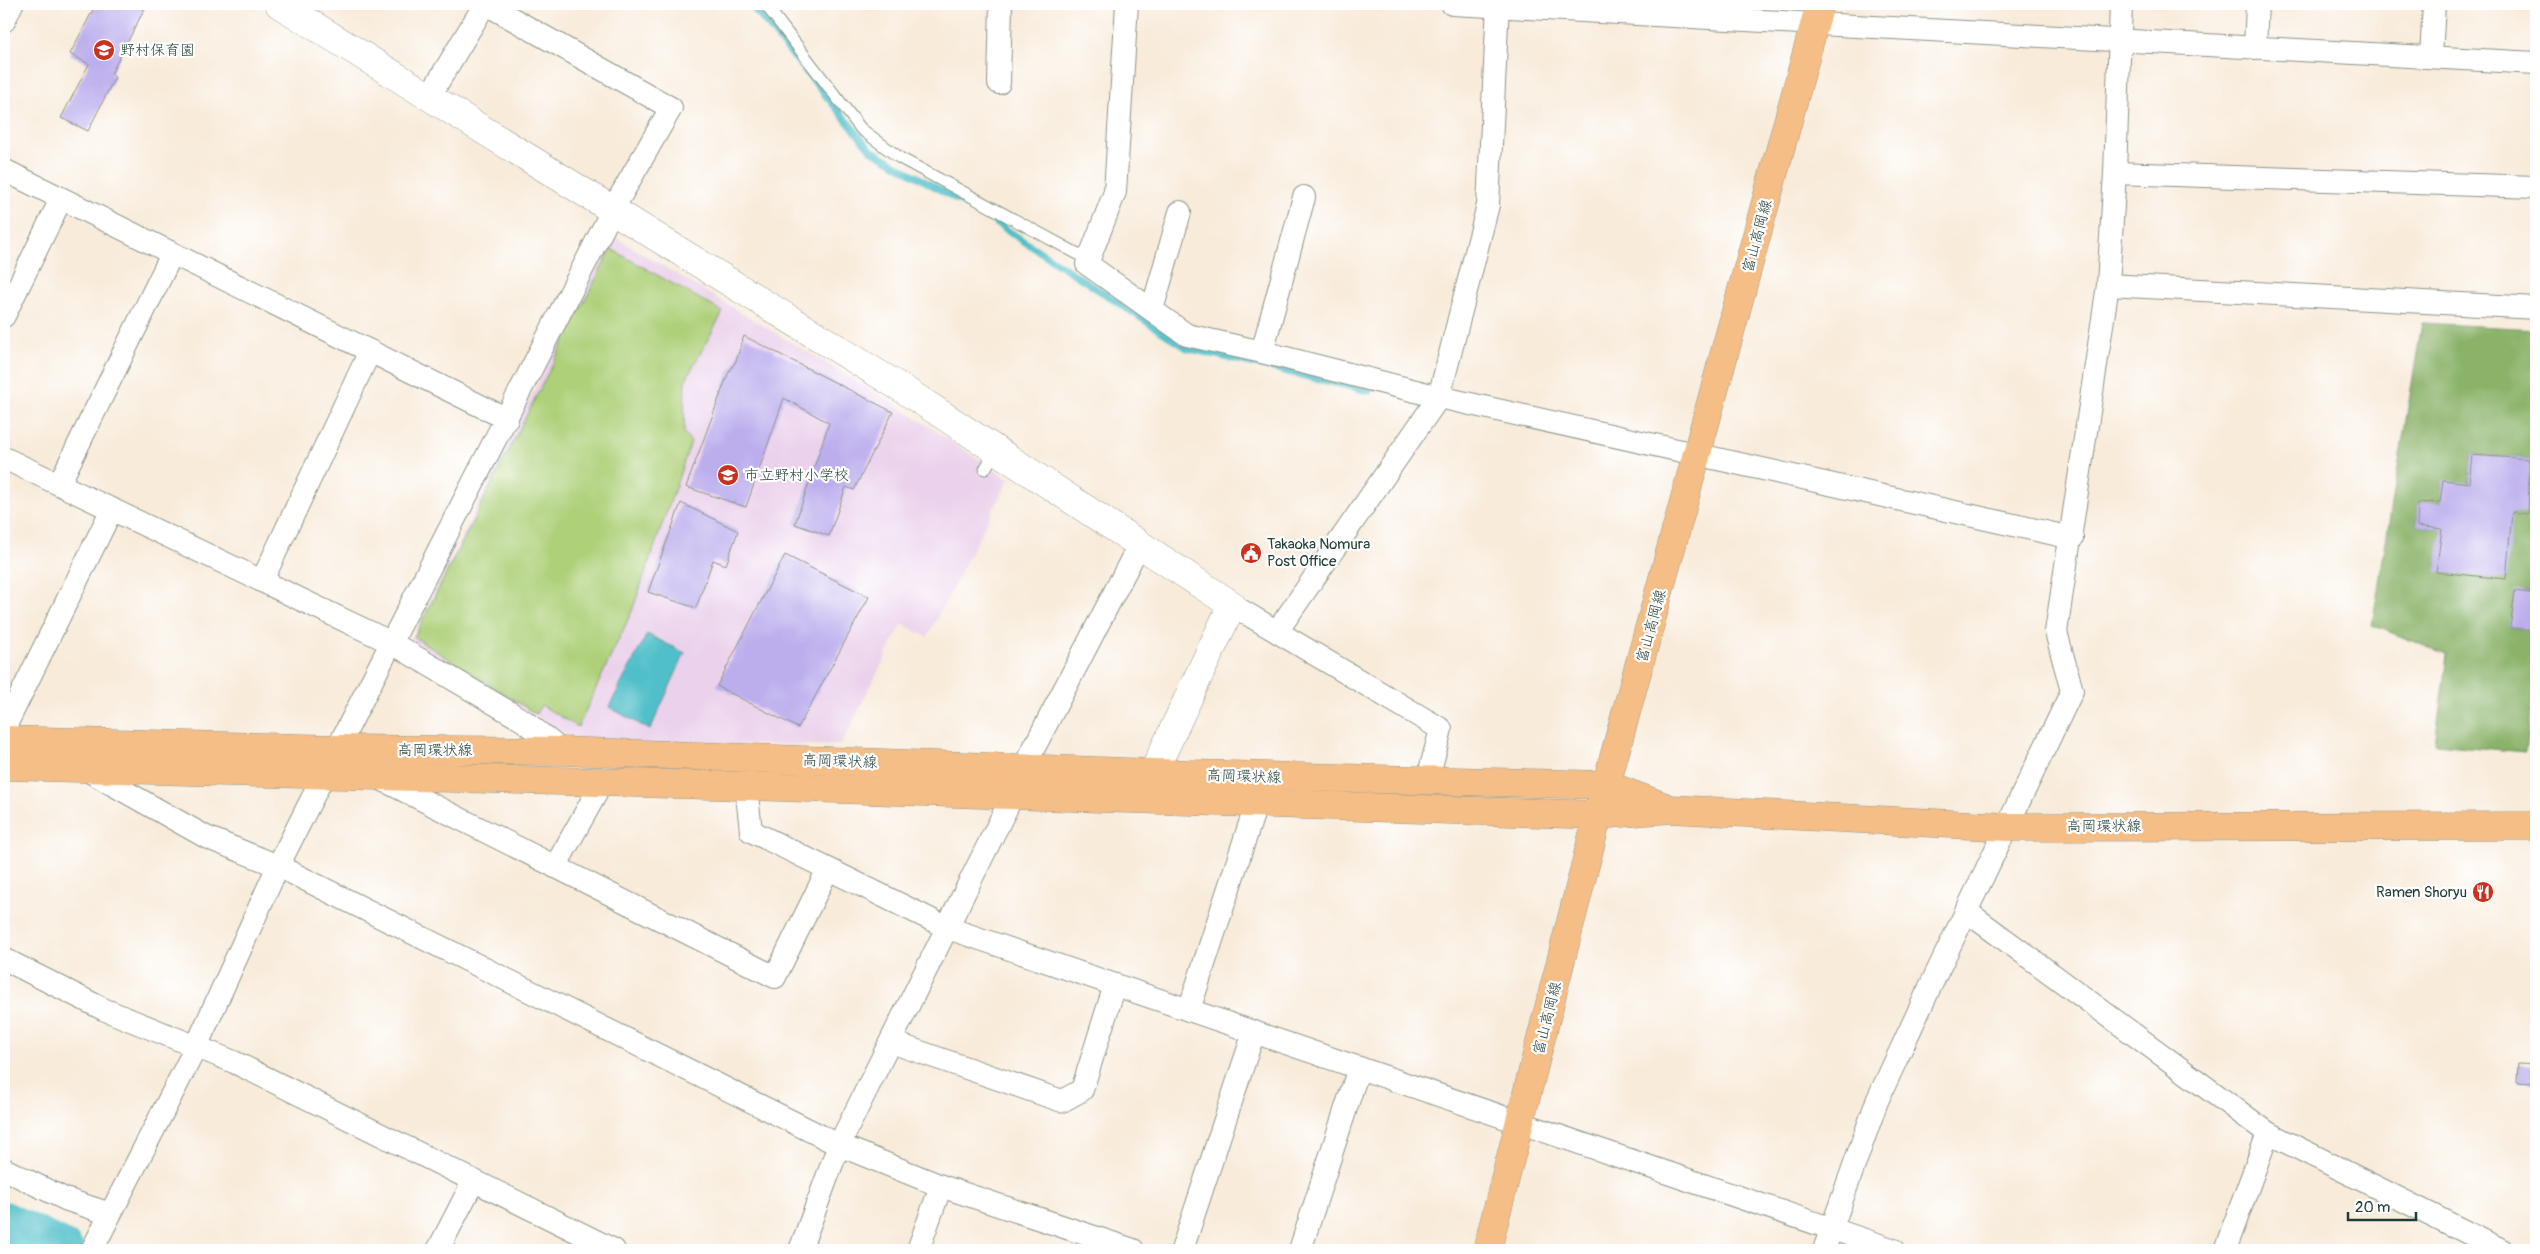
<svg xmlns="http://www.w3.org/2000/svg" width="2540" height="1254" viewBox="0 0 2540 1254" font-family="Pangolin,'Klee One',sans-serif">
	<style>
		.built { fill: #ebd1eb }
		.green { fill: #aed079; stroke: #668656 }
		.forest { fill: #8ab269; stroke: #54784e; fill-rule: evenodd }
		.water { fill: #51bfc9; stroke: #387e7e }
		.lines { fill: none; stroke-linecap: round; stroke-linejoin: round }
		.stream { stroke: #51bfc9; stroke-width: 7 }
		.river { stroke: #51bfc9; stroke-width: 40 }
		.building { fill: #bcaeed }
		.service-casing { stroke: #8c9487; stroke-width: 13 }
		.minor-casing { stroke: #8c9487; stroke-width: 24 }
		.tertiary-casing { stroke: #8c9487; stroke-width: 29 }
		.primary-casing { stroke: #8c9487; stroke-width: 29 }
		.service { stroke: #fff; stroke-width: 11 }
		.minor { stroke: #fff; stroke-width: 22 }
		.tertiary { stroke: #fff; stroke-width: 28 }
		.primary { stroke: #f6be87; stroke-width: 28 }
		.labels { text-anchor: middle; stroke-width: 4.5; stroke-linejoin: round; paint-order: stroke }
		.poi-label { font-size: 15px; fill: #1f3d34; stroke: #fff; text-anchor: start }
		.street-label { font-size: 15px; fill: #1f3d34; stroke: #fff }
	</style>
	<rect width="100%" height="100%" fill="#fff"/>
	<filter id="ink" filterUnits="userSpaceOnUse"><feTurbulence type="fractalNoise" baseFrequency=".02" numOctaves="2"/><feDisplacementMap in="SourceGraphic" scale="10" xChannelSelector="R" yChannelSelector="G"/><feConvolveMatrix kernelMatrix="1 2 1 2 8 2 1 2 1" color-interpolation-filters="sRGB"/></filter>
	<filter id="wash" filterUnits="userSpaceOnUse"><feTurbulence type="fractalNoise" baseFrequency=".0096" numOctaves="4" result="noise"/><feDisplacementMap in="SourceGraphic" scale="20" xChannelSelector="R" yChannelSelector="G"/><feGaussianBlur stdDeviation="1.12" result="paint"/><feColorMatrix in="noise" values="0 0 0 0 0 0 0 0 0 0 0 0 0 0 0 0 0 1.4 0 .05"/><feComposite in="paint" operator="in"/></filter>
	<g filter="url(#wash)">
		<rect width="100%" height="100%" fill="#f8ebda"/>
		<polygon class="built" points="611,235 899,407 1009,479 927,637 902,624 841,745 582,744 411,640"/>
		<polygon class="green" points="611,249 723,312 685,381 684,433 691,442 632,611 578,727 541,705 536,714 414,637"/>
		<path class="forest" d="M 2422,323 L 2536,329 L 2536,502 L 2533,503 L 2533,514 L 2536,515 L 2536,594 L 2525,592 L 2510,628 L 2536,630 L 2536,684 L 2534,684 L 2525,752 L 2435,744 L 2447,655 L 2372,625 ZM 2472,455 L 2530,459 L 2529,501 L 2501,499 L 2442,529 L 2417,526 L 2418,504 L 2440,502 L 2443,481 L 2468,488 Z"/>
		<polygon class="water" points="647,634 685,653 650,730 609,707"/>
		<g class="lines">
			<polyline class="stream" points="750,4 871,150 987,217 1187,348 1369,391"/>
			<polyline class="river" points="4,1221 64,1250"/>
		</g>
		<g id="blocks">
			<g class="building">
				<polygon points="96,4 147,4 111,74 115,77 88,131 61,118 89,64 70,54"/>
				<polygon points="744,336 893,412 854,490 846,487 829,536 795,524 829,423 784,398 746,507 686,487 728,374 736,361"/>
				<polygon points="2472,455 2530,459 2528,514 2512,512 2506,579 2436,572 2442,529 2417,526 2418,503 2440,502 2443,480 2469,483"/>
				<polygon points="681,503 738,531 726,565 713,560 696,608 648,592"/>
				<polygon points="785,555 869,597 798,728 717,686"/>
				<polygon points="2515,591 2536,594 2536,630 2510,628"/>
				<polygon points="2518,1064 2536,1065 2536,1083 2517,1082"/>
			</g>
		</g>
	</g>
	<g filter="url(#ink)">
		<use href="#blocks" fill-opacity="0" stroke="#8c9487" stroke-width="1"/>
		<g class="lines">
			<g class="service-casing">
				<g id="service">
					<polyline points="765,4 861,129 900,158 1089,260"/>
					<polyline points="985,469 995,452"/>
				</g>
			</g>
			<g class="minor-casing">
				<g id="minor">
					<polyline points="1127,4 1115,192 1087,264 1187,335 1262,352 1439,397 2072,538"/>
					<polyline points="1452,4 2536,63"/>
					<polyline points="4,21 12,4"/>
					<polyline points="2255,48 2257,4"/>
					<polyline points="2431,57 2434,4"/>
					<polyline points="999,83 1001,4"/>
					<polyline points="429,97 485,4"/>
					<polyline points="4,170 507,419"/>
					<polyline points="2115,173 2536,187"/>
					<polyline points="2108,285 2536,308"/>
					<polyline points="1152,310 1180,212"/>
					<polyline points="4,316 61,199"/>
					<polyline points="1262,352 1304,197"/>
					<polyline points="4,458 392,643 524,721 562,751"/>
					<polyline points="59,484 172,254"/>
					<polyline points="262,581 370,351"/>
					<polyline points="1232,605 1441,729 1427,782"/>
					<polyline points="1278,630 1439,397 1488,205 1498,4"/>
					<polyline points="4,729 112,509"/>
					<polyline points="85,769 206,837 278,866 839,1145 941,1186 918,1250"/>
					<polyline points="1023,769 1139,545"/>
					<polyline points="377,777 775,977 828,869"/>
					<polyline points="746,786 751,831 948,928 1894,1250"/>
					<polyline points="555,867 602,783"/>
					<polyline points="1966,911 2268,1133 2502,1250"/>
					<polyline points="4,959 103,1009 234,1062 614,1250"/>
					<polyline points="1189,1010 1256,805"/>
					<polyline points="891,1042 1062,1101 1082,1090 1115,985"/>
					<polyline points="4,1169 65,1199 110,1214"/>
					<polyline points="941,1186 1133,1250"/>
					<polyline points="92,1250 196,1047 278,866 337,749 613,209 671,108 486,4"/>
					<polyline points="438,1250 473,1182"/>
					<polyline points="800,1250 839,1145 1012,797"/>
					<polyline points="1182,1250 1254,1032"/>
					<polyline points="1300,1250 1359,1068"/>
					<polyline points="1824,1250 1877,1101 1929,989 2072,691 2056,632 2108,285 2115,173 2121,4"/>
					<polyline points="2225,1250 2268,1133"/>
				</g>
			</g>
			<g class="tertiary-casing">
				<polyline id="tertiary" points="279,4 906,391 1232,605 1153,773 1155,795"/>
			</g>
			<g class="primary-casing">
				<g id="primary">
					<polyline points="4,740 337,749 562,751 1153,773 1607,785 1663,806"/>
					<polyline points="4,766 746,786 1598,815 1671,809 2008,827 2536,826"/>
					<polyline points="1487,1250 1598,815 1820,4"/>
				</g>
			</g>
			<use href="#service" class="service"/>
			<use href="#minor" class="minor"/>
			<use href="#tertiary" class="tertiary"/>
			<use href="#primary" class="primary"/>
		</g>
	</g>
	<defs>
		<g id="school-disc" transform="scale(1.125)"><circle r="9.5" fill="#c8321e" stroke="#fff"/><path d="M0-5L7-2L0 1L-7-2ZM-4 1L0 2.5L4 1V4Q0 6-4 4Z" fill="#fff"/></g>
		<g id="civic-disc" transform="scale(1.125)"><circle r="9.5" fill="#c8321e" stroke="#fff"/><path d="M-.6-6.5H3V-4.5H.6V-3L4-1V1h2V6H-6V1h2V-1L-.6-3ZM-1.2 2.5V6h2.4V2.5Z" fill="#fff"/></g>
		<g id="restaurant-disc" transform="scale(1.125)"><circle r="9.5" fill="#c8321e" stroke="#fff"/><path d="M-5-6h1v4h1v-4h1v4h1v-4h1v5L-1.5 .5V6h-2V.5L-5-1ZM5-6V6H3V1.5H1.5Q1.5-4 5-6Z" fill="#fff"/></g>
	</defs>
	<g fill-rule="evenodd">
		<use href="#school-disc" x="104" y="50"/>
		<use href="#school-disc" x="728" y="475"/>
		<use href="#civic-disc" x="1251" y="553"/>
		<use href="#restaurant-disc" x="2483" y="892"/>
	</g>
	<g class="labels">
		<g class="poi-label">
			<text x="120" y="55">野村保育園</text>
			<text x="744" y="480">市立野村小学校</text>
			<text x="1267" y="549">Takaoka Nomura<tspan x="1267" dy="17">Post Office</tspan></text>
			<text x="2467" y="897" text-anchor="end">Ramen Shoryu</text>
		</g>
		<g class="street-label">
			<text transform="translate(1757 236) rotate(-75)" y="5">富山高岡線</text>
			<text transform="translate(1651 626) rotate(-75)" y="5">富山高岡線</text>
			<text x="435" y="755">高岡環状線</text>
			<text transform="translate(840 761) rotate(2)" y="5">高岡環状線</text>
			<text transform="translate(1244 776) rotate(2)" y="5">高岡環状線</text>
			<text x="2104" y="831">高岡環状線</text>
			<text transform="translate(1547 1018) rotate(-76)" y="5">富山高岡線</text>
		</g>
	</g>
	<rect width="2540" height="1254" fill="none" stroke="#fff" stroke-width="20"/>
	<path d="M2348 1212v8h68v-8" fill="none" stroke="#1f3d34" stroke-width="2.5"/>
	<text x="2355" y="1212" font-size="15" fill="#1f3d34" stroke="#ffffff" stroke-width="4" paint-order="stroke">20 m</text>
</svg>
